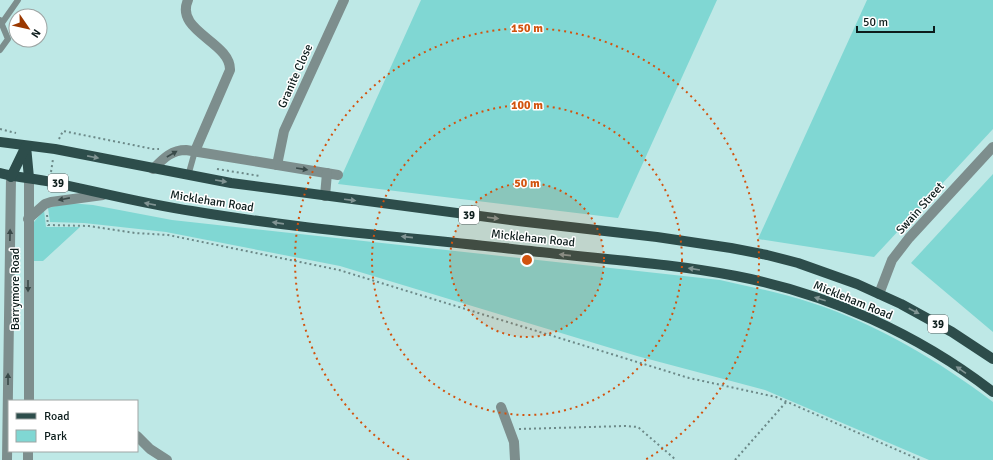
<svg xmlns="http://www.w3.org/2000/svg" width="993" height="460" viewBox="0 0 993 460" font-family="Signika,sans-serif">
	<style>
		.green { fill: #80d7d3 }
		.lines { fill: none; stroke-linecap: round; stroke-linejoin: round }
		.path { stroke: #6c8988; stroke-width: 2; stroke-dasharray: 2 3; stroke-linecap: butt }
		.service { stroke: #7d8e8d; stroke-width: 6 }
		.minor { stroke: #7d8e8d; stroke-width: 10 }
		.tertiary { stroke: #7d8e8d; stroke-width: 10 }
		.primary { stroke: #2d4d4b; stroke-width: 10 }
		.oneway { fill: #3a4a49 }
		.oneway2 { fill: #819493 }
		.ring { fill: none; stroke: #d2530e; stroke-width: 2; stroke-dasharray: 2 4 }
		.labels { text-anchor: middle; stroke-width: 3; stroke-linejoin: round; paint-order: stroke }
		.shield { fill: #fff; stroke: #566160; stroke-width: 1 }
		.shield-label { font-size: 11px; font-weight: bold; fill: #0d1d1c }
		.street-label { font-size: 12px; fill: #0d1d1c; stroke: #fff }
		.centre { fill: #d2530e; stroke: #fff; stroke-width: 2 }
		.ring-label { font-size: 12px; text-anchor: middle; font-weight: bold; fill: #d2530e; stroke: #fff; stroke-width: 3; stroke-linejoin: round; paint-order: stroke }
	</style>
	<rect width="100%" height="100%" fill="#bee8e6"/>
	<g class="green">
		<polygon points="421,0 717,0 618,218 338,184"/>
		<polygon points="867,0 993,0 993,129 874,257 758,239"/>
		<polygon points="993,174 993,332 911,263"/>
		<path d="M 70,203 L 93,205 L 172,220 L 720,280 C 751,287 782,293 812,303 C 877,324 939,361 993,402 L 993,460 L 929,460 L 765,390 L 637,356 L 340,266 L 166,232 L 84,223 L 50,222 L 48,208 Z"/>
		<polygon points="44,210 46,227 80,227 43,261 33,261 34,222"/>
	</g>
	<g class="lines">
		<g class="path">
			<polyline points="0,129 16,133"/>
			<polyline points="59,139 63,131 153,149 159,149"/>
			<polyline points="217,169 260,176"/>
			<polyline points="51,172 53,159"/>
			<polyline points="47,215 48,225 89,226 135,233 168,235 339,270 689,378 776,397 920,460"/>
			<polyline points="519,429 625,426 638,427 676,460"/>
			<polyline points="735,460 787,401"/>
		</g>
		<g class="service">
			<polyline points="0,20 8,39 0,50"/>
			<polyline points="2,23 18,0"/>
			<polyline points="188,176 195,151"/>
		</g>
		<g class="minor">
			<path d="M 188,0 C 174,31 231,42 230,70 L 195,151"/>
			<polyline points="277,165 284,131 344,0"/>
			<path d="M 153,169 C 163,159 171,150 186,150 L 338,175"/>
			<polyline points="325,196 327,173"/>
			<polyline points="879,294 892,260 909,238 993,147"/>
			<polyline points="501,407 514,442 515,460"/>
			<polyline points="137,436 150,449 167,460"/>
		</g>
		<g class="tertiary">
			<polyline points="28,219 45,204 51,202 103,195"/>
			<polyline points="29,401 29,178"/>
			<polyline points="7,460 11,177"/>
			<polyline points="28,460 28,451"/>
		</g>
		<g class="primary">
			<polyline points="0,142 55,149 231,183 518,221 657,237 731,248 767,255 798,263 857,284 901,304 952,332 993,359"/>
			<polyline points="26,146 29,178"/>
			<path d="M 0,173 C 17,178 34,178 51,182 C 98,192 145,204 192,211 C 305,230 418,238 531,251 C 599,259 669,263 736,276 C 829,294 918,334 993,392"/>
			<polyline points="11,177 26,146"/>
		</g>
	</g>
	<defs><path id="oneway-solid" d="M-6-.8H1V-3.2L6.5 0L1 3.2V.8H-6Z"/></defs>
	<g class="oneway">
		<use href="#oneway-solid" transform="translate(172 154) rotate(-30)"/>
		<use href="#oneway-solid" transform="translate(302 169) rotate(9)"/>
		<use href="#oneway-solid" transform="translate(64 199) rotate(169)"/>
		<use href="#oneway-solid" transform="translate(10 235) rotate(-89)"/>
		<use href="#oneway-solid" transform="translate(28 286) rotate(90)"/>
		<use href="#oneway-solid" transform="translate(8 379) rotate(-90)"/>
	</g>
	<g class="oneway2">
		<use href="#oneway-solid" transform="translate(93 157) rotate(11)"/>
		<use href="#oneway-solid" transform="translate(221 181) rotate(9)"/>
		<use href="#oneway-solid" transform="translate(350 200) rotate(7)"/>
		<use href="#oneway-solid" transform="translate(150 204) rotate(-169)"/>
		<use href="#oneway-solid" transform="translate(493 218) rotate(7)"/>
		<use href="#oneway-solid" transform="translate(278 223) rotate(-172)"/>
		<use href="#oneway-solid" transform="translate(407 237) rotate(-174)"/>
		<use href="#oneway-solid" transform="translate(565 255) rotate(-174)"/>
		<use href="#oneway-solid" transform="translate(694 269) rotate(-171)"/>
		<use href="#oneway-solid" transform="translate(820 299) rotate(-162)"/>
		<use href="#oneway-solid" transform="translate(914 311) rotate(28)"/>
		<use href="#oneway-solid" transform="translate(961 370) rotate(-146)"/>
	</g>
	<circle cx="527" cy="260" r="77" fill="#d2530e" fill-opacity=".12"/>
	<g class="ring">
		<circle cx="527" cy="260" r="77"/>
		<circle cx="527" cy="260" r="155"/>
		<path d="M409 460A232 232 0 1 1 645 460"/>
	</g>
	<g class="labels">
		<g class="shield">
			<rect x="48" y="174" width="20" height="18" rx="3"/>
			<rect x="459" y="206" width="20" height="18" rx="3"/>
			<rect x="928" y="315" width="20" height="18" rx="3"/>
		</g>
		<g class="shield-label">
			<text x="58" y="187">39</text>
			<text x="469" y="219">39</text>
			<text x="938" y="328">39</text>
		</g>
		<g class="street-label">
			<text transform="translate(295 76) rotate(-66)" y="4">Granite Close</text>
			<text transform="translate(212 201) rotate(9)" y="4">Mickleham Road</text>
			<text transform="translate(920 208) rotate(-48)" y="4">Swain Street</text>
			<text transform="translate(533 238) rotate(6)" y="4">Mickleham Road</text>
			<text transform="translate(15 289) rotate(-90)" y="4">Barrymore Road</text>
			<text transform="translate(853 300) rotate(22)" y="4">Mickleham Road</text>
		</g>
	</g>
	<circle cx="527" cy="260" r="6" class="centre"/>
	<g class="ring-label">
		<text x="527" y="32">150 m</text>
		<text x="527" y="109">100 m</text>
		<text x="527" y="187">50 m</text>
	</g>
	<rect x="8" y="400" width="130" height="52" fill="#ffffff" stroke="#9ea5a4"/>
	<rect x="16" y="413" width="20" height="6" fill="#2d4d4b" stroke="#9ea5a4"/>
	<text x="44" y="420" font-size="12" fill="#0d1d1c">Road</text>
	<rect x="16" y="430" width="20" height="12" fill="#80d7d3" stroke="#9ea5a4"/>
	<text x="44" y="440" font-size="12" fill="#0d1d1c">Park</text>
	<g transform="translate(28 28) rotate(124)"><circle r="19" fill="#ffffff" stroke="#9ea5a4"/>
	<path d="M0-3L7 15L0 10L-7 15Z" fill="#9b3800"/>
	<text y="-6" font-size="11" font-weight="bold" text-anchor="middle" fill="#0d1d1c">N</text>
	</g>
	<path d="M857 26v6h77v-6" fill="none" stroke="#0d1d1c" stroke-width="2"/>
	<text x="863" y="26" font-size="12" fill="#0d1d1c" stroke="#ffffff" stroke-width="3" paint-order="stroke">50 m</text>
</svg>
